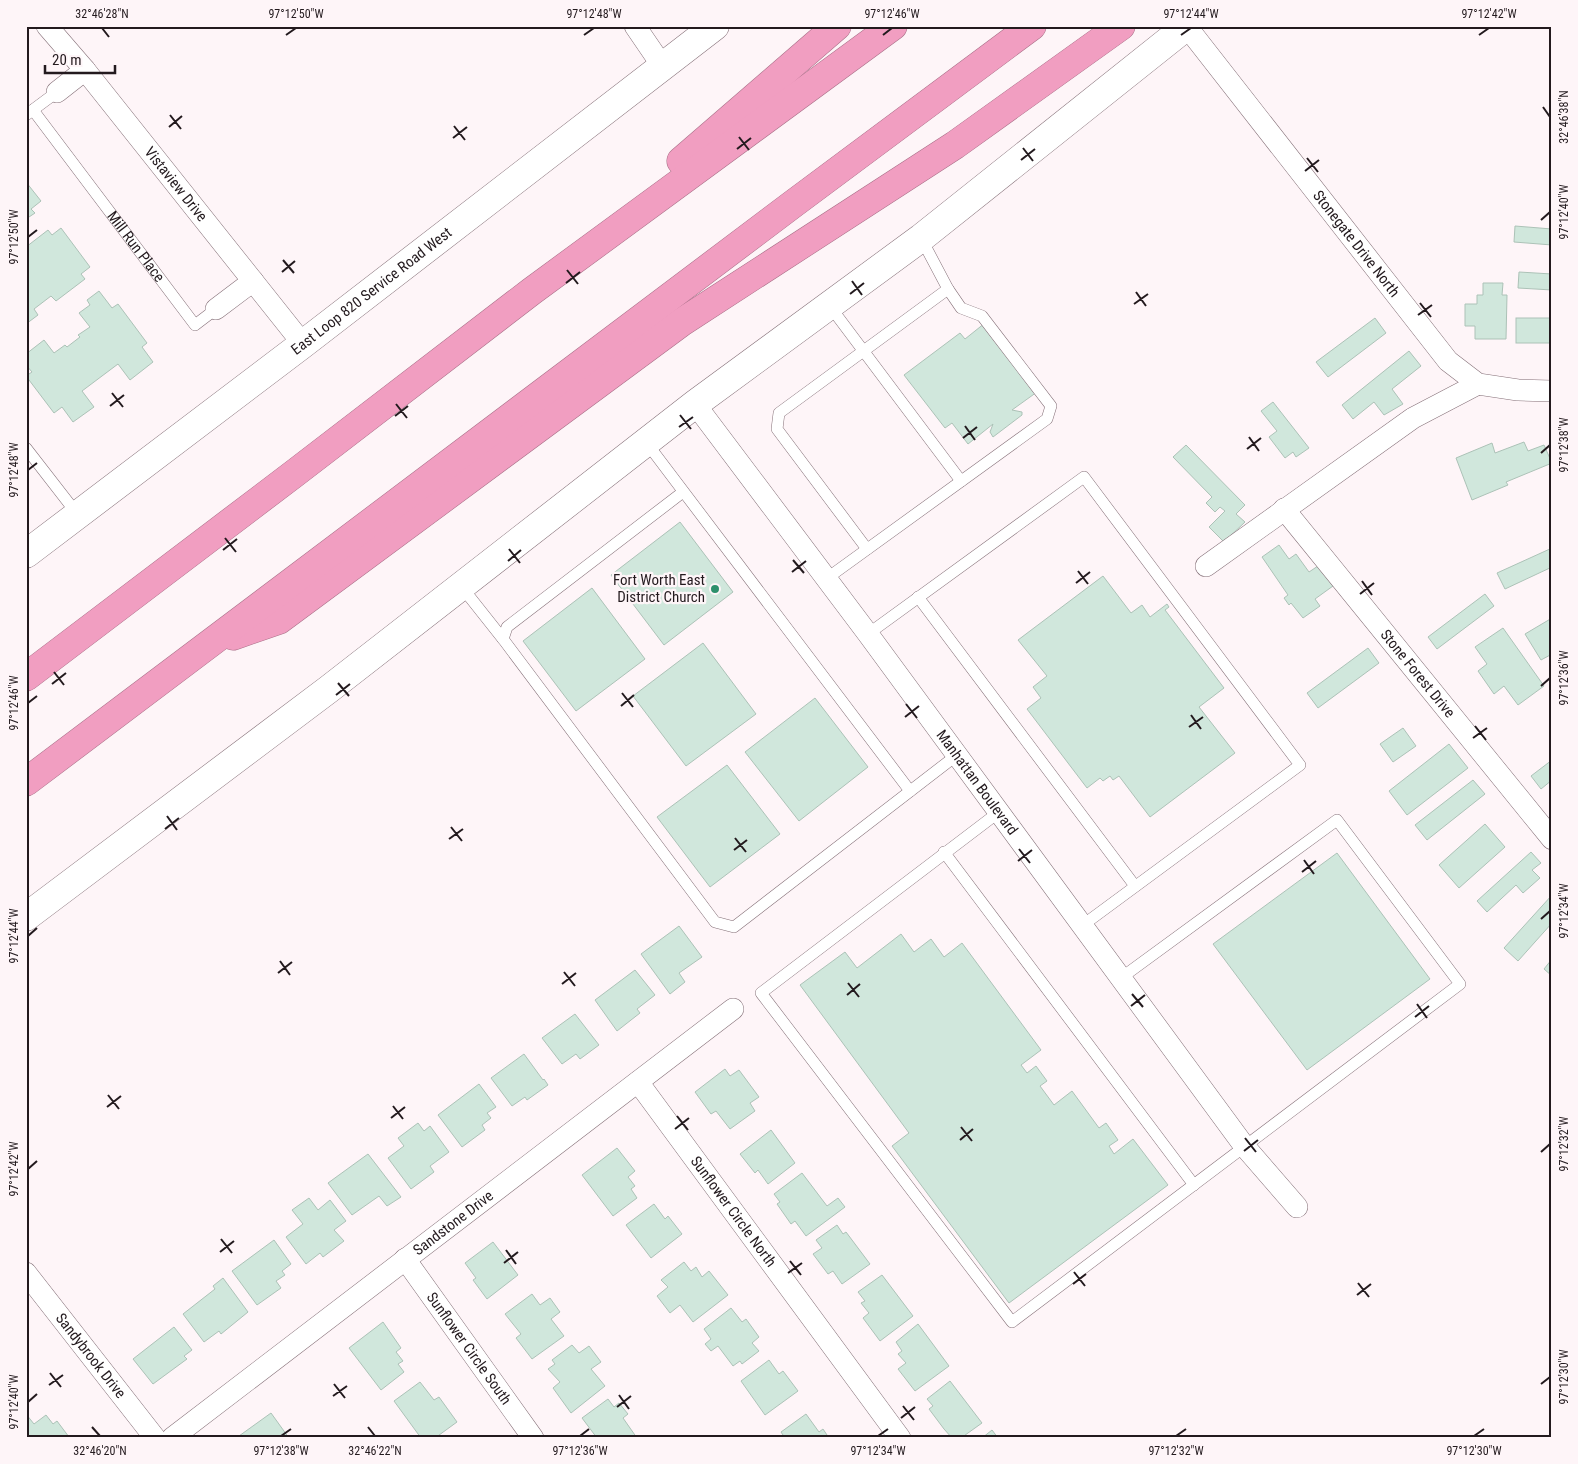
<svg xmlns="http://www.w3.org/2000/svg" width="1578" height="1464" viewBox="0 0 1578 1464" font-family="'Roboto Condensed',sans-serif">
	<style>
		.building { fill: #d0e7dc; stroke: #acc2b7 }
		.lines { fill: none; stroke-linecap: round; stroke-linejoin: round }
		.service-casing { stroke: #857078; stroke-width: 12 }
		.minor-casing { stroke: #857078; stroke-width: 22 }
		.secondary-casing { stroke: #857078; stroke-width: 29 }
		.motorway-casing { stroke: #a97088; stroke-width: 29 }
		.service { stroke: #fff; stroke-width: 11 }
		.minor { stroke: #fff; stroke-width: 21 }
		.secondary { stroke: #fff; stroke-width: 28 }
		.motorway { stroke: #f19ec1; stroke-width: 28 }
		.ticks { fill: none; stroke: #231a1e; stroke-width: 2 }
		.poi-dot { fill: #2d906c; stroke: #fef5f8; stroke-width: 2 }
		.labels { text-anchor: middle; stroke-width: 4.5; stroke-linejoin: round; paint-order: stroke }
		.street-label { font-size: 15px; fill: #231a1e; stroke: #fef5f8 }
		.poi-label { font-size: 15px; fill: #231a1e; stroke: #fef5f8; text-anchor: end }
		.neatline { fill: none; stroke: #231a1e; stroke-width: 2 }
		.ticks-label { font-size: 12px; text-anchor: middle; fill: #231a1e }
	</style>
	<rect width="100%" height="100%" fill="#fef5f8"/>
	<g class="building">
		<polygon points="26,182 41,201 31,209 35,213 26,219"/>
		<polygon points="1515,226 1552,229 1552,245 1514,242"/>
		<polygon points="61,228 90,267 81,274 85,279 56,301 51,296 34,309 38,315 26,324 26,247 48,230 52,235"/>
		<polygon points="1519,272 1552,274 1552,290 1518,288"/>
		<polygon points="1483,283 1503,283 1502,295 1507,295 1506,339 1475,339 1475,326 1465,326 1465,304 1477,304 1477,295 1483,295"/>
		<polygon points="99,291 112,308 118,304 147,343 142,347 153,362 130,380 118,364 82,391 94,407 73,422 62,407 54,413 26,376 32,372 26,365 26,354 44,340 54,353 65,345 67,347 80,337 78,335 90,327 79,313 90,305 87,300"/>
		<polygon points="1375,318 1386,333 1328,377 1316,362"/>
		<rect x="1516" y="318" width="36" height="25"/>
		<polygon points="985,323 1037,392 1012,410 1022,412 1022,415 993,437 990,432 993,424 968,444 952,423 945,428 904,375 960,333 965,339"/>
		<polygon points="1409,351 1421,366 1392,389 1403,404 1384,415 1374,402 1353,419 1342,405"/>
		<polygon points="1273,402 1309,448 1296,457 1293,452 1285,458 1269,437 1277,431 1261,411"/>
		<polygon points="1524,442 1528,451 1544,445 1552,463 1506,482 1508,485 1472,500 1456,458 1492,443 1495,453"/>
		<polygon points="1186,445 1245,505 1236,514 1245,522 1224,542 1209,527 1225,511 1220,507 1215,512 1206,503 1212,497 1173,457"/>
		<polygon points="680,522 733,592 664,645 611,575"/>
		<polygon points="1279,545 1289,559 1296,554 1309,572 1318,566 1333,586 1315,599 1320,606 1303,618 1291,603 1289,605 1284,598 1288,595 1262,557"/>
		<polygon points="1552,548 1552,567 1505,589 1497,573"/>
		<polygon points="1103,576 1131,613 1142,605 1150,617 1167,604 1169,607 1165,610 1224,688 1199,707 1235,753 1150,817 1119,776 1113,780 1110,776 1103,781 1100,778 1087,788 1027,709 1041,698 1033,687 1047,676 1018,640"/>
		<polygon points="592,588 645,659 576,711 523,641"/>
		<polygon points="1485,594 1494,606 1437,649 1428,637"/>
		<polygon points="1552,618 1552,654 1541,660 1525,634"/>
		<polygon points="1503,628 1544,686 1518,705 1504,686 1494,694 1478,671 1487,664 1475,647"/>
		<polygon points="703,643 756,714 686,766 633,696"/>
		<polygon points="1368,648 1379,663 1318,708 1307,693"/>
		<polygon points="815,698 868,767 799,821 745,752"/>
		<polygon points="1403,728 1416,746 1393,762 1380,744"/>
		<polygon points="1449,744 1468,768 1407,815 1389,791"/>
		<polygon points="1552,760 1552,780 1541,789 1531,776"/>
		<polygon points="727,765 780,834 710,887 657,817"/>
		<polygon points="1473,780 1485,794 1427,840 1415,825"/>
		<polygon points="1485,824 1505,847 1459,888 1439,865"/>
		<polygon points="1531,852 1541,863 1532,870 1540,878 1523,893 1516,885 1487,912 1477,901"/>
		<polygon points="1337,853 1430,979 1307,1070 1213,944"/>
		<polygon points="1552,895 1552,923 1518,961 1504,948"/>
		<polygon points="679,926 702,957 679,973 685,982 670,994 641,954"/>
		<polygon points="901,934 914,952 931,939 944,957 962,943 1041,1050 1021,1065 1027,1073 1036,1066 1047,1081 1040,1086 1054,1105 1072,1091 1099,1128 1106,1123 1118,1140 1109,1146 1114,1154 1133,1139 1168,1185 1009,1303 892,1146 909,1133 800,985 845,952 857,968"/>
		<polygon points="1552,959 1552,976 1544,969"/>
		<polygon points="635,970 655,995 637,1009 640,1013 617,1031 595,1000"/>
		<polygon points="575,1014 599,1045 580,1059 576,1054 562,1064 542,1038"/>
		<polygon points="524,1054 543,1080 544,1079 548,1085 527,1100 525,1097 512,1106 491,1078"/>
		<polygon points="725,1069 730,1076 739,1070 759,1097 750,1103 755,1111 730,1129 716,1111 711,1114 695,1092"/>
		<polygon points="479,1084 496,1107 487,1113 491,1118 482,1125 485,1130 462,1147 438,1115"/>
		<polygon points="418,1123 424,1131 430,1126 449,1152 430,1166 434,1172 411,1189 388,1158 404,1146 398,1138"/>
		<polygon points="771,1130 795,1163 768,1184 758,1170 755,1173 740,1154"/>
		<polygon points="617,1148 635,1171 628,1177 635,1186 631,1189 637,1198 613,1216 582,1175"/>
		<polygon points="368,1154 401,1197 387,1206 379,1196 352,1215 328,1183"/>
		<polygon points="802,1173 827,1206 838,1198 845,1207 806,1236 795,1221 791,1224 777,1204 780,1202 774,1194"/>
		<polygon points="309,1198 318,1210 330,1200 346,1221 334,1230 344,1241 323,1257 320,1253 306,1264 286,1237 303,1224 292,1210"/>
		<polygon points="654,1204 665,1219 668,1216 682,1234 651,1258 626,1225"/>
		<polygon points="837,1225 843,1234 846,1232 870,1264 842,1284 833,1271 828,1274 813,1254 822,1248 816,1240"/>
		<polygon points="274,1240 291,1264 282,1271 285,1275 276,1281 281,1288 257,1305 232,1271"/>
		<polygon points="493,1242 518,1275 487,1299 473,1280 476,1278 465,1263"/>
		<polygon points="684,1262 691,1271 696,1267 702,1277 709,1271 728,1295 693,1322 680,1305 670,1313 657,1296 668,1287 661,1280"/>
		<polygon points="882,1275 913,1316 880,1341 863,1318 869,1313 861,1303 865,1301 858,1292"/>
		<polygon points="223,1278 248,1312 221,1334 219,1331 204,1342 183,1314 215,1289 213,1286"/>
		<polygon points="532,1294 540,1305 550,1298 560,1312 551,1319 564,1336 532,1359 516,1338 521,1334 505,1314"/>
		<polygon points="731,1308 742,1322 746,1319 759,1337 752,1343 759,1351 742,1364 740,1361 733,1366 718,1346 711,1351 705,1344 711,1339 704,1329"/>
		<polygon points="383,1322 401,1348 396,1352 403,1361 398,1364 404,1372 381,1390 349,1348"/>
		<polygon points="918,1324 949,1366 915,1391 898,1369 906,1363 898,1354 902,1351 896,1342"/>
		<polygon points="174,1327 192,1350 184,1356 187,1359 153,1384 133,1359"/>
		<polygon points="572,1345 579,1353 589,1346 601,1362 591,1369 605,1386 571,1413 553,1388 560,1382 548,1369 555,1364 552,1360"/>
		<polygon points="769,1360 779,1374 783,1371 798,1391 765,1415 741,1381"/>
		<polygon points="950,1381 982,1423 961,1438 952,1438 944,1429 929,1409 933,1406 927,1399"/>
		<polygon points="420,1382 434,1400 439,1397 457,1422 435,1438 421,1438 394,1401"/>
		<polygon points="608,1399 614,1407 619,1403 628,1414 623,1418 637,1438 597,1438 582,1418"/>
		<polygon points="271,1413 289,1438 240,1438 239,1436"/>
		<polygon points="26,1414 34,1424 46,1415 53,1424 57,1421 69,1437 26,1438"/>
		<polygon points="806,1414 819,1432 823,1429 829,1438 785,1438 781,1432"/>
		<polygon points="992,1430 998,1438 982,1438"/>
	</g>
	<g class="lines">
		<g class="service-casing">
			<g id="service">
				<path id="s1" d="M 33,110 L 195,325 L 216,309"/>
				<polyline points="26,115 57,92"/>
				<polyline points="829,305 961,481"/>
				<polyline points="646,442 910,791"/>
				<polyline points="26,448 78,515"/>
				<polyline points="683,492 507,627 503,639 715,922 734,927 957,755"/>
				<polyline points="867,549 777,429 779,413 948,289"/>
				<polyline points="826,579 1047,419 1051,406 982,316 961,308 948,289 921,238"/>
				<polyline points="461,586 503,639"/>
				<polyline points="918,597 1135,886"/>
				<polyline points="868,634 1084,477 1300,765 1083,925"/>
				<polyline points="999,812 761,993 1012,1322 1460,984 1337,820 1121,978"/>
				<polyline points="944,852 1194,1185"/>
			</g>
		</g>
		<g class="minor-casing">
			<g id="minor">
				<path id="s2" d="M 47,26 L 85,70 L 303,344"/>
				<polyline points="635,26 663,67"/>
				<path id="s3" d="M 1187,27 L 1448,361 L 1478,384 L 1518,390 L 1552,391"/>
				<polyline points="57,92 85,70"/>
				<polyline points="216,309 253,281"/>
				<path id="s4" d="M 695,404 L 868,634 L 1245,1147 L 1297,1207"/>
				<path id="s5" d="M 1284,509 L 1552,839"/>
				<polyline points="1206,566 1413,418 1478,384"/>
				<path id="s6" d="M 638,1082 L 900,1438"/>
				<path id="s7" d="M 405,1259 L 533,1438"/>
				<path id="s8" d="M 26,1273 L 155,1438"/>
				<path id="s9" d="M 172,1438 L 733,1009"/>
			</g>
		</g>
		<g class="secondary-casing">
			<g id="secondary">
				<path id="s10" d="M 26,554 L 303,344 L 715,26"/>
				<polyline points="26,917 329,689 695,404 921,238 1187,26"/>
			</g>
		</g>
		<g class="motorway-casing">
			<g id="motorway">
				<polyline points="681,161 837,26"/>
				<polyline points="233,636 279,620 682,322 955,145 1121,26"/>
				<polyline points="26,677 295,473 532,291 893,26"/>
				<polyline points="26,782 793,204 1032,26"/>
			</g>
		</g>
		<use href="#service" class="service"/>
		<use href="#minor" class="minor"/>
		<use href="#secondary" class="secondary"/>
		<use href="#motorway" class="motorway"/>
	</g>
	<path class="ticks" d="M 102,28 L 109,37M 286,35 L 296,28M 584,35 L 594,28M 883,35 L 892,28M 1181,35 L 1191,28M 1479,35 L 1489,28M 1543,107 L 1550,117M 170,115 L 181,129M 454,126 L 465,140M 169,127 L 182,116M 739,137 L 749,150M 453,138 L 467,127M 1023,148 L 1033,161M 737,149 L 751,138M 1307,158 L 1318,172M 1021,160 L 1035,149M 1305,171 L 1319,160M 1541,220 L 1550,212M 28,237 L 37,230M 283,260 L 294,273M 567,270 L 578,284M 282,272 L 295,261M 852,281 L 862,295M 566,283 L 580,272M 1136,292 L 1146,306M 850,294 L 864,283M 1420,303 L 1431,317M 1134,304 L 1148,294M 1418,315 L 1432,305M 112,393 L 123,407M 396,404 L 407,418M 110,406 L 124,395M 680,415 L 691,429M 395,416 L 408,406M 965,426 L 975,440M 679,427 L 693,417M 1249,437 L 1259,451M 963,438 L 977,427M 1247,449 L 1261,438M 1541,453 L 1550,445M 28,470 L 37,463M 225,538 L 236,552M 509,549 L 520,563M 223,550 L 237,539M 793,560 L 804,573M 508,561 L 521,550M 1078,571 L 1088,584M 792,572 L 806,561M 1362,581 L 1372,595M 1076,583 L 1090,572M 1360,594 L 1374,583M 54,672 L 64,685M 338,683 L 349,696M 52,684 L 66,673M 1541,686 L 1550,678M 622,693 L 633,707M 336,695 L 350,684M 28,703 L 37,696M 906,704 L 917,718M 621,706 L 634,695M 1191,715 L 1201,729M 905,717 L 919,706M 1475,726 L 1486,740M 1189,727 L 1203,717M 1473,738 L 1487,728M 167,816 L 177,830M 451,827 L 462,841M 165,829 L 179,818M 735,838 L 746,852M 449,839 L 463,829M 1019,849 L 1030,863M 734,850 L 747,840M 1304,860 L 1314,874M 1018,861 L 1032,850M 1302,872 L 1316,861M 1541,919 L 1550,911M 28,936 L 37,928M 280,961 L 290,975M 564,972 L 575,986M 278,973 L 292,962M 848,983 L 859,997M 562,984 L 576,973M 1132,994 L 1143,1007M 847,995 L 860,984M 1417,1004 L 1427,1018M 1131,1006 L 1145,995M 1415,1017 L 1429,1006M 108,1095 L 119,1109M 393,1106 L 403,1119M 107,1107 L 121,1096M 677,1116 L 688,1130M 391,1118 L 405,1107M 961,1127 L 972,1141M 675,1129 L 689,1118M 1245,1138 L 1256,1152M 960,1140 L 973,1129M 1244,1151 L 1258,1140M 1541,1152 L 1550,1144M 28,1169 L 37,1161M 221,1239 L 232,1253M 506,1250 L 516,1264M 220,1252 L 234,1241M 790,1261 L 801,1275M 504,1263 L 518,1252M 1074,1272 L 1085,1286M 788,1273 L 802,1263M 1358,1283 L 1369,1297M 1073,1284 L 1086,1274M 1357,1295 L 1371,1284M 50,1373 L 61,1387M 334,1384 L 345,1398M 1541,1384 L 1550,1377M 49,1385 L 63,1375M 619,1395 L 629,1409M 333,1396 L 347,1386M 28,1402 L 37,1394M 903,1406 L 914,1420M 617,1407 L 631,1396M 901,1418 L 915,1407M 92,1427 L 100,1436M 368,1427 L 375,1436M 281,1436 L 291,1429M 580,1436 L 589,1429M 878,1436 L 888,1429M 1176,1436 L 1186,1429M 1474,1436 L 1484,1429"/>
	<circle class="poi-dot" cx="715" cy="589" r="5"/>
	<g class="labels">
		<g class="street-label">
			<text dy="5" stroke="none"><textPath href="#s2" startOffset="204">Vistaview Drive</textPath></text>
			<text dy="5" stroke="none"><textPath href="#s3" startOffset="275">Stonegate Drive North</textPath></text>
			<text dy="5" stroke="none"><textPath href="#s1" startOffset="171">Mill Run Place</textPath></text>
			<text dy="5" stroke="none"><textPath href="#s10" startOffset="434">East Loop 820 Service Road West</textPath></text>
			<text dy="5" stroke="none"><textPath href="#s5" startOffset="212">Stone Forest Drive</textPath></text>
			<text dy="5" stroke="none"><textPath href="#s4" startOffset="472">Manhattan Boulevard</textPath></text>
			<text dy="5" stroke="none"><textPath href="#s6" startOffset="161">Sunflower Circle North</textPath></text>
			<text dy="5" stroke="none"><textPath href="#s9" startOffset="354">Sandstone Drive</textPath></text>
			<text dy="5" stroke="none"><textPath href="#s7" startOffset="110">Sunflower Circle South</textPath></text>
			<text dy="5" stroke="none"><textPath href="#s8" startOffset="105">Sandybrook Drive</textPath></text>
		</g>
		<g class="poi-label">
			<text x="705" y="585">Fort Worth East<tspan x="705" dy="17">District Church</tspan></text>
		</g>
	</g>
	<rect width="1578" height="1464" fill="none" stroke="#fef5f8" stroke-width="55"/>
	<path d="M45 65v8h70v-8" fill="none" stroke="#231a1e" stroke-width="2.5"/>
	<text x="52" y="65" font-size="15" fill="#231a1e" stroke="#fef5f8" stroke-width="4" paint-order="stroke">20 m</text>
	<rect x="28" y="28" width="1522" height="1408" class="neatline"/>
	<g class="ticks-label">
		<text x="102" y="18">32°46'28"N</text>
		<text x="296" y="18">97°12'50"W</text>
		<text x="594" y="18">97°12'48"W</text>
		<text x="892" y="18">97°12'46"W</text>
		<text x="1191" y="18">97°12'44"W</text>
		<text x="1489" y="18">97°12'42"W</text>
		<text transform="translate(1564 117) rotate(-90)" y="4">32°46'38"N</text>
		<text transform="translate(1564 212) rotate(-90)" y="4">97°12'40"W</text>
		<text transform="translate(14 237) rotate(-90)" y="4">97°12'50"W</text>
		<text transform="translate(1564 445) rotate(-90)" y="4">97°12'38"W</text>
		<text transform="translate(14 470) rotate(-90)" y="4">97°12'48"W</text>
		<text transform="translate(1564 678) rotate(-90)" y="4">97°12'36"W</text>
		<text transform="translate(14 703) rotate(-90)" y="4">97°12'46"W</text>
		<text transform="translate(1564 911) rotate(-90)" y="4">97°12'34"W</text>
		<text transform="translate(14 936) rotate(-90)" y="4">97°12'44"W</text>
		<text transform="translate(1564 1144) rotate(-90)" y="4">97°12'32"W</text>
		<text transform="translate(14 1169) rotate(-90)" y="4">97°12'42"W</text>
		<text transform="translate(1564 1377) rotate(-90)" y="4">97°12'30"W</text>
		<text transform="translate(14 1402) rotate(-90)" y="4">97°12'40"W</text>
		<text x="100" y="1455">32°46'20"N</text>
		<text x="281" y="1455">97°12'38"W</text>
		<text x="375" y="1455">32°46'22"N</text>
		<text x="580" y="1455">97°12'36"W</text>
		<text x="878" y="1455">97°12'34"W</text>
		<text x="1176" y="1455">97°12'32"W</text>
		<text x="1474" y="1455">97°12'30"W</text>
	</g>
</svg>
